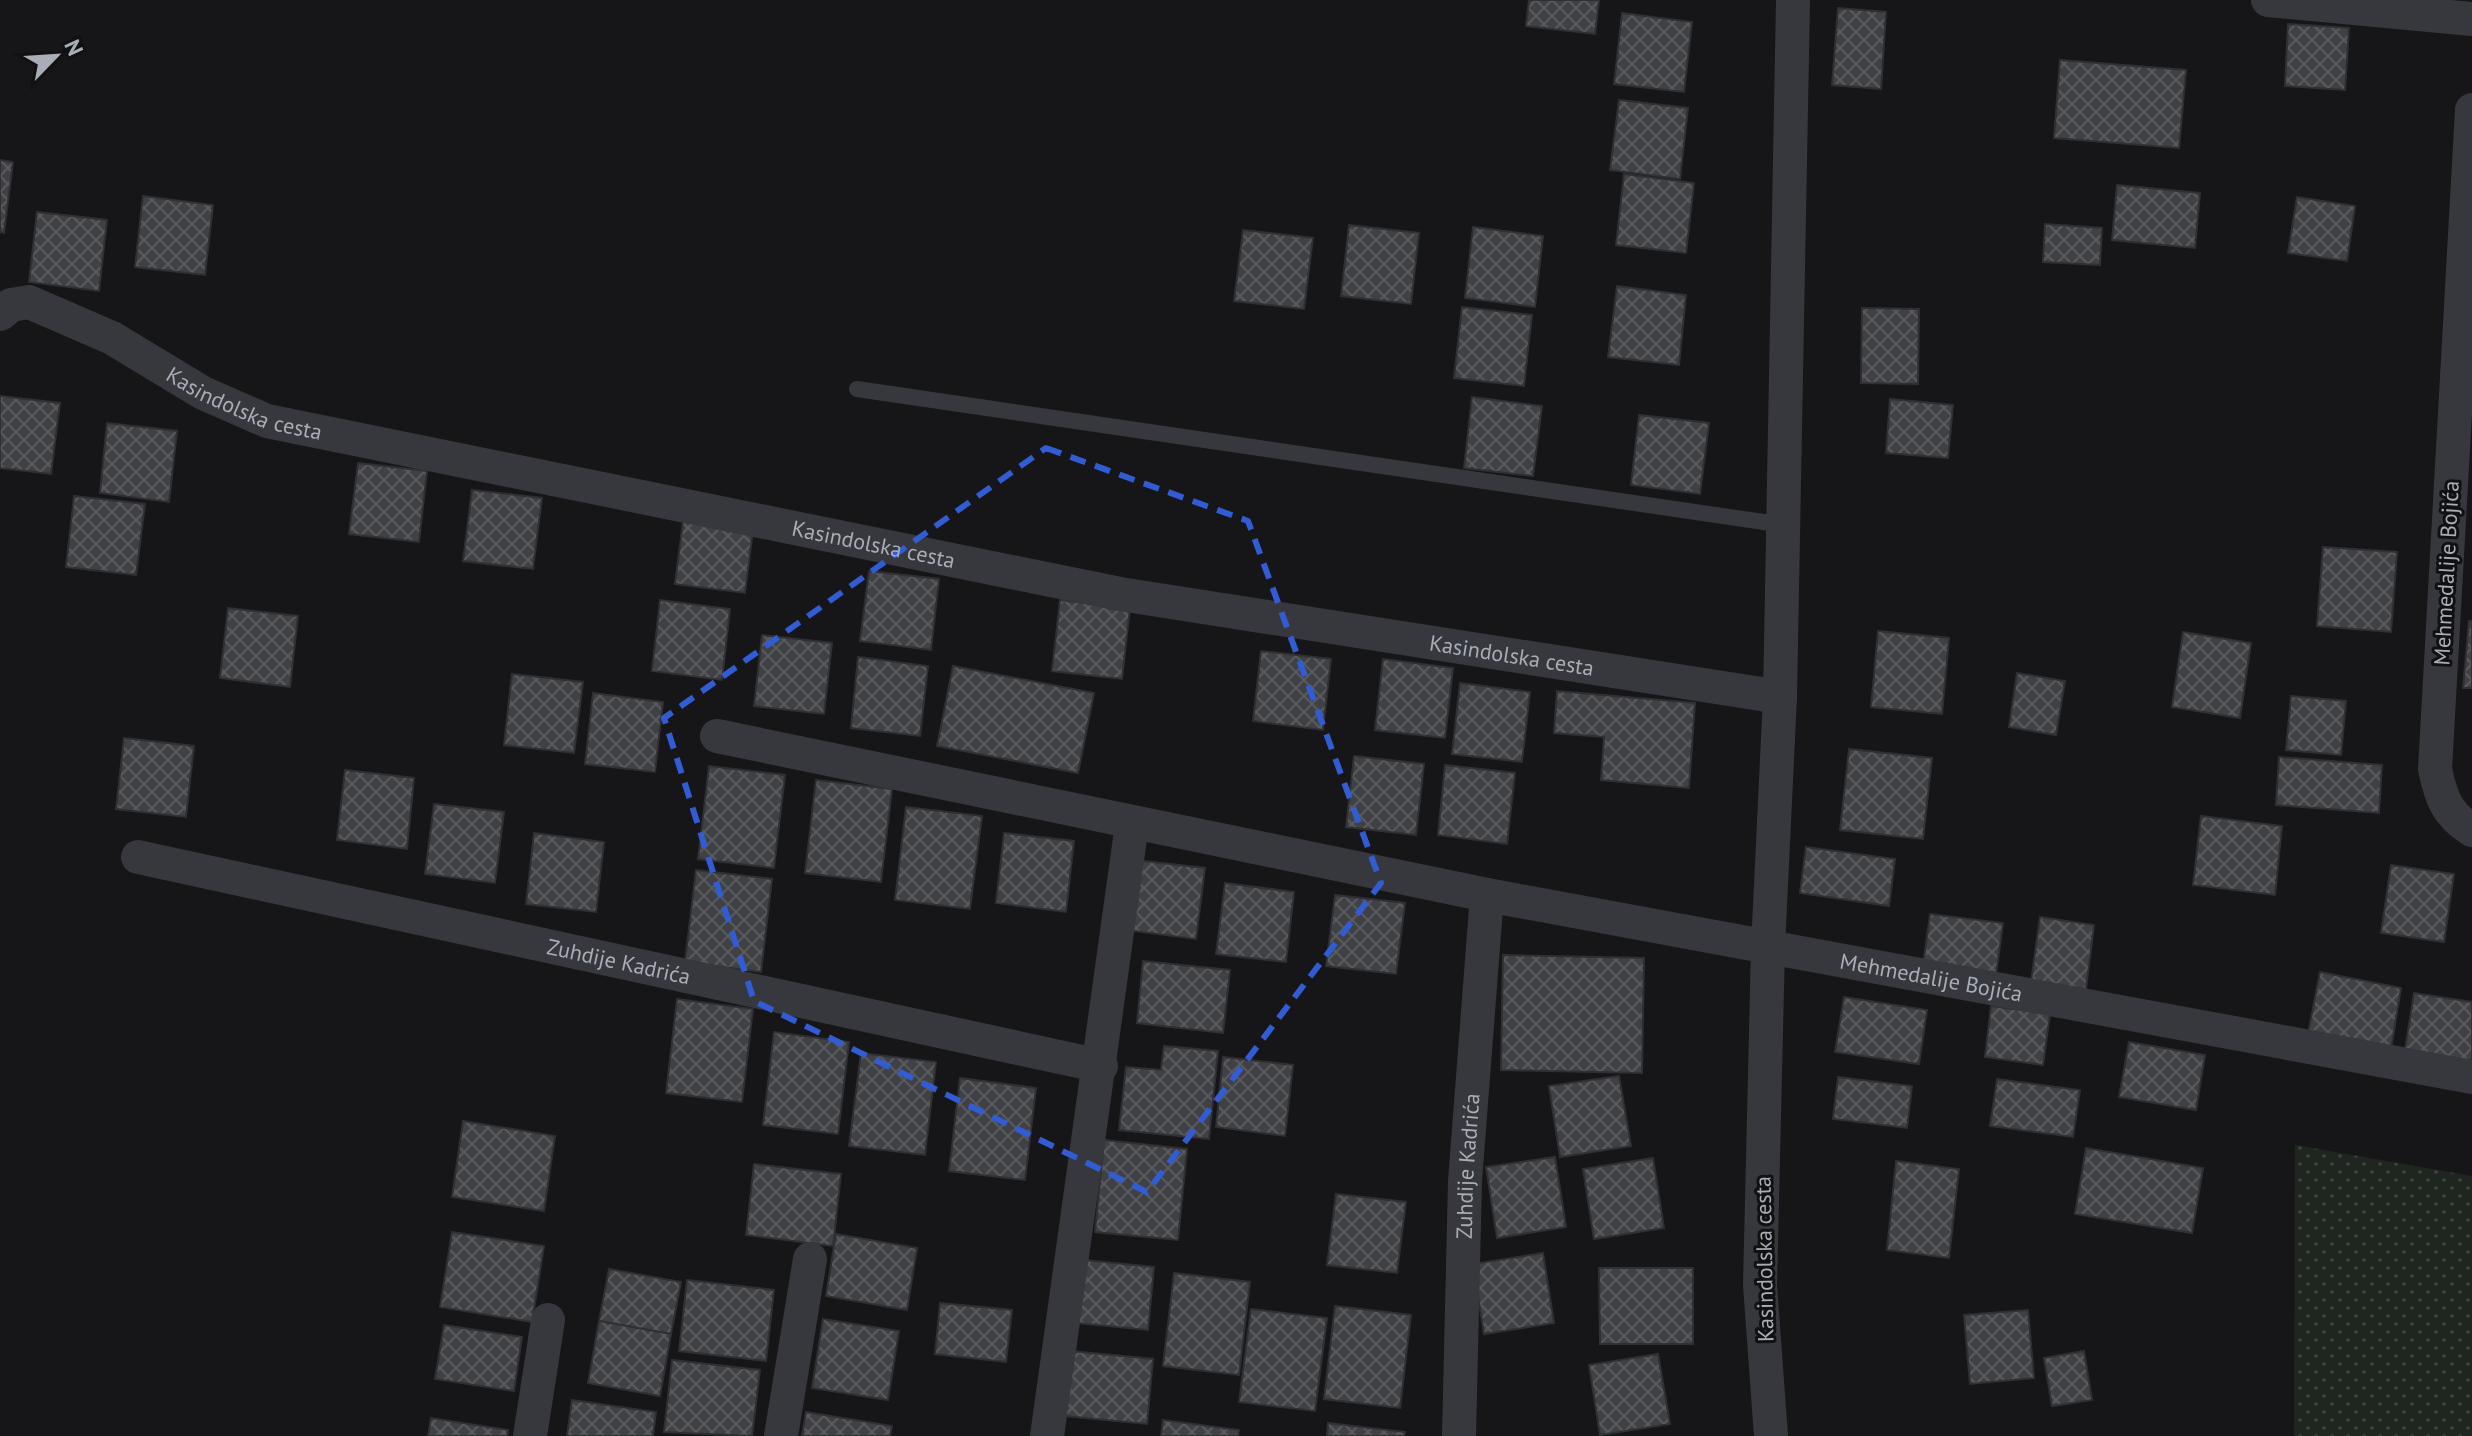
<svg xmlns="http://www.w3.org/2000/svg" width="2472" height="1436" viewBox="0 0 2472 1436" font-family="'PT Sans',sans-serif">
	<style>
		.green { fill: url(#green-dots) }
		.building { fill: url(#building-cross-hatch); stroke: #303034; stroke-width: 2 }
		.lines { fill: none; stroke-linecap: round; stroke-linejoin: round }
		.lane { stroke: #37383d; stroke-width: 16 }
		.street { stroke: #37383d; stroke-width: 34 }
		.marked { fill: none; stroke: #325cd3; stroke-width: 6; stroke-dasharray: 16 10; stroke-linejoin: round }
		.labels { text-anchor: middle; stroke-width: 6; stroke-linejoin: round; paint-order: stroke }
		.street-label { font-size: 22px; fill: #a8adb8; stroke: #111113 }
	</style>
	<defs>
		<pattern id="green-dots" width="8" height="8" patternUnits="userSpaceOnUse" patternTransform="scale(2)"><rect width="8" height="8" fill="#1e261f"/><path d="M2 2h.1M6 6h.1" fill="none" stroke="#3c433d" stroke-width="1.8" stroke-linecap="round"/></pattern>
		<pattern id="building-cross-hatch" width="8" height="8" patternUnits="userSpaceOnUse" patternTransform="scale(2)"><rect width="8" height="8" fill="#404145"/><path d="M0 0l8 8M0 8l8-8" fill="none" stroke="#595a5e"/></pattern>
	</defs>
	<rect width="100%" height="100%" fill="#161618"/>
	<polygon class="green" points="2295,1145 2472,1176 2472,1436 2294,1436"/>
	<g class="building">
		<polygon points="1529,0 1599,0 1595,34 1526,26"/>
		<polygon points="1838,8 1886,12 1881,89 1832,85"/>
		<polygon points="1622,13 1692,22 1684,92 1614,84"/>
		<polygon points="2288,24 2349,28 2345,90 2285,86"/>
		<polygon points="2060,60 2186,70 2179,148 2054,138"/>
		<polygon points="1619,100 1688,108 1680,179 1610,170"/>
		<polygon points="0,160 13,162 4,233 0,232"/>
		<polygon points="1624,174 1694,183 1686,253 1616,245"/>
		<polygon points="2117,185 2200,193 2195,248 2112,240"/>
		<polygon points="143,196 213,205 205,275 135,267"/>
		<polygon points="2297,197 2355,206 2347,261 2288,253"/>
		<polygon points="37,212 107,220 99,291 29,282"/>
		<polygon points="2045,224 2102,228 2100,265 2043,262"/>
		<polygon points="1349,225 1419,233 1411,304 1341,296"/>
		<polygon points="1473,227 1543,236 1535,307 1465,298"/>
		<polygon points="1243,230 1313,238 1304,309 1234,301"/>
		<polygon points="1617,286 1686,295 1679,365 1608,357"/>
		<polygon points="1462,307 1532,315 1524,386 1454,378"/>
		<polygon points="1862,308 1919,309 1918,384 1861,383"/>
		<polygon points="0,396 60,403 51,474 0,468"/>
		<polygon points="1472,397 1542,406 1533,476 1464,468"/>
		<polygon points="1890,399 1953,405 1948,458 1886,453"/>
		<polygon points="1639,415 1709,423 1700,494 1631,485"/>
		<polygon points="107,423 177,431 169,502 100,493"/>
		<polygon points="358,463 427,471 419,542 349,534"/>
		<polygon points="472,490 542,498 533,569 463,561"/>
		<polygon points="74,496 145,504 136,575 66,567"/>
		<polygon points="684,514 754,522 745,593 675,584"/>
		<polygon points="2323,547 2397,552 2391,632 2317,626"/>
		<polygon points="869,571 939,579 931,650 860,641"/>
		<polygon points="660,600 730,609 722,680 652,671"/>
		<polygon points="1060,600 1130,608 1122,679 1052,671"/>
		<polygon points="228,608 298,616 290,687 220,678"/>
		<polygon points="2469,621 2472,621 2472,688 2463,688"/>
		<polygon points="1878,631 1949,638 1942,714 1871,707"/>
		<polygon points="2183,632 2251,643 2240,718 2172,707"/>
		<polygon points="762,635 832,643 824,714 754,706"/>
		<polygon points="1261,651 1331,659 1323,730 1253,721"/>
		<polygon points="858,657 928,666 920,736 851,728"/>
		<polygon points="1383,659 1453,668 1445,738 1375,730"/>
		<polygon points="953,666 1094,693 1078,773 937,746"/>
		<polygon points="2017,673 2065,681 2056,735 2009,727"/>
		<polygon points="512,674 583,682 574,753 504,745"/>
		<polygon points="1460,683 1530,692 1522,762 1452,754"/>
		<polygon points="1557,691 1695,703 1689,788 1601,780 1604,737 1554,733"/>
		<polygon points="593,693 663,702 655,772 585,764"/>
		<polygon points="2291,696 2346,701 2341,755 2286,750"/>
		<polygon points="124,738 194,746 186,817 116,809"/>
		<polygon points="1849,749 1932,758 1923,839 1840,830"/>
		<polygon points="1354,756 1424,764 1416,835 1346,827"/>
		<polygon points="2279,757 2382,765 2379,813 2276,805"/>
		<polygon points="1445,765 1515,773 1507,844 1438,835"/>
		<polygon points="709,766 785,775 774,868 698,859"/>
		<polygon points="345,770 414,778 407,849 337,840"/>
		<polygon points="816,780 892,789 881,882 805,873"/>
		<polygon points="434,804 504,812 495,883 425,874"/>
		<polygon points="906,807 982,816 970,909 895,900"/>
		<polygon points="2201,816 2282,826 2275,895 2193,885"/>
		<polygon points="534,833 604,842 596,912 526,904"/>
		<polygon points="1004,833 1074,841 1066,912 996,903"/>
		<polygon points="1806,847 1895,859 1889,906 1800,893"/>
		<polygon points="1135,860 1205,868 1196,939 1126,930"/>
		<polygon points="2391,865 2454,874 2444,942 2381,933"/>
		<polygon points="696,870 772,879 761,972 685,962"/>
		<polygon points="1225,883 1294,892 1286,962 1216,954"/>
		<polygon points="1335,895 1405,903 1396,974 1326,966"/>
		<polygon points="1930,914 2003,923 1996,975 1923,966"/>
		<polygon points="2040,917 2094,925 2086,989 2031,982"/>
		<polygon points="1503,955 1644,958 1642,1073 1501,1070"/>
		<polygon points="1143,961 1230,970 1223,1033 1137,1023"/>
		<polygon points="2320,972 2401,988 2391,1049 2308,1034"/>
		<polygon points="2414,993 2472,1002 2472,1060 2404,1056"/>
		<polygon points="1844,997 1927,1010 1919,1064 1835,1052"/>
		<polygon points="677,999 753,1009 742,1102 666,1093"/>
		<polygon points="1991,1006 2050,1014 2043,1065 1985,1057"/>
		<polygon points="774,1032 849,1042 838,1134 763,1125"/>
		<polygon points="2129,1042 2205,1055 2196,1110 2119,1097"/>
		<polygon points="1164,1046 1218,1051 1209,1139 1119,1130 1126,1067 1161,1070"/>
		<polygon points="861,1053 936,1062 925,1155 849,1146"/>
		<polygon points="1223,1057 1293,1065 1285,1136 1216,1127"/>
		<polygon points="1619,1076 1631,1146 1560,1157 1549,1086"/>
		<polygon points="1838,1077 1912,1086 1907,1128 1833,1119"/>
		<polygon points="960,1078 1036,1088 1025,1180 949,1171"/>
		<polygon points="1997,1079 2080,1090 2073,1137 1990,1126"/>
		<polygon points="463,1121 555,1136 544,1211 452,1197"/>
		<polygon points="1104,1140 1187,1149 1178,1240 1095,1232"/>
		<polygon points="2086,1148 2203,1168 2192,1233 2075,1214"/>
		<polygon points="1555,1157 1566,1227 1497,1238 1486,1167"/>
		<polygon points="1653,1158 1664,1228 1594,1239 1583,1169"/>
		<polygon points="1896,1161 1959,1169 1949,1258 1887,1250"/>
		<polygon points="754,1164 841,1174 833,1246 746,1235"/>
		<polygon points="1336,1194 1406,1202 1397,1273 1327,1265"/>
		<polygon points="452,1232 544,1246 532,1322 440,1307"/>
		<polygon points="836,1234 917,1248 907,1310 826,1296"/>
		<polygon points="1543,1253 1554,1323 1484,1334 1473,1264"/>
		<polygon points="1074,1259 1154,1267 1148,1330 1067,1322"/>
		<polygon points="1599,1268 1693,1268 1693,1344 1600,1344"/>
		<polygon points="609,1269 681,1282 671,1334 599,1321"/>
		<polygon points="1174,1273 1250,1282 1239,1375 1163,1366"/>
		<polygon points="687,1280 774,1290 766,1361 679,1351"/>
		<polygon points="940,1303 1012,1310 1006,1362 935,1354"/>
		<polygon points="1335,1306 1411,1315 1400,1408 1324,1399"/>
		<polygon points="1251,1309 1327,1318 1315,1411 1239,1402"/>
		<polygon points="2028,1310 2034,1378 1970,1384 1964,1315"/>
		<polygon points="823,1319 899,1331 888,1400 812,1388"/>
		<polygon points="599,1321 671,1334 660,1396 588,1383"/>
		<polygon points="444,1325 522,1337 514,1391 435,1379"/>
		<polygon points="1071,1351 1153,1359 1147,1424 1065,1416"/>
		<polygon points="2084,1351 2092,1400 2052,1406 2044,1358"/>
		<polygon points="1658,1354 1670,1424 1600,1435 1589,1365"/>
		<polygon points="672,1360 760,1370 752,1436 664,1432"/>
		<polygon points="572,1400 656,1412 653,1436 567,1436"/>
		<polygon points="806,1412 892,1426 890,1436 802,1436"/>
		<polygon points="431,1418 508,1430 507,1436 428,1436"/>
		<polygon points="1163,1420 1239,1430 1238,1436 1161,1436"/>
		<polygon points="1328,1423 1405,1432 1404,1436 1327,1436"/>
	</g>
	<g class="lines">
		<polyline class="lane" points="857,389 1784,525"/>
		<g class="street">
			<polyline points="2268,0 2472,19"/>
			<path d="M 2472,110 L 2435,769 C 2441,797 2446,814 2472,830"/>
			<path id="s1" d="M 0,314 L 11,305 L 29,302 L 112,338 L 203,393 L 267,421 L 1120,594 L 1780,697"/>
			<path id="s2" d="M 717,736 L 1487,895 L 2472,1077"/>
			<path id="s3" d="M 138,857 L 1101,1066"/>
			<polyline points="530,1436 548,1320"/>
			<polyline points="781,1436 810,1259"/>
			<polyline points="1047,1436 1132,824"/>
			<path id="s4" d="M 1459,1436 L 1465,1181 L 1487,895"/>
			<polyline points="1771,1436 1760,1285 1768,947 1780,697 1793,0"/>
		</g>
	</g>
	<path class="marked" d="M 1046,448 L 1248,521 L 1381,883 L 1147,1192 L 754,1001 L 664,718 Z"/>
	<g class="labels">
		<g class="street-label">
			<text dy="8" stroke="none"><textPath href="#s1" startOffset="272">Kasindolska cesta</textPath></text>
			<text dy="8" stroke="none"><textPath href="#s1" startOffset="918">Kasindolska cesta</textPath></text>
			<text transform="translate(2446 573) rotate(-87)" y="8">Mehmedalije Bojića</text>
			<text dy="8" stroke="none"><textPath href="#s1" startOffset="1566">Kasindolska cesta</textPath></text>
			<text dy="8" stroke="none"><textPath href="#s3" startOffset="492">Zuhdije Kadrića</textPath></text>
			<text dy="8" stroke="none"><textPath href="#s2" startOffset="1238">Mehmedalije Bojića</textPath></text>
			<text dy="8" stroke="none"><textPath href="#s4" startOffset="270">Zuhdije Kadrića</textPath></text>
			<text transform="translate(1764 1259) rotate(-91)" y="8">Kasindolska cesta</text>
		</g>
	</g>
	<g transform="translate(56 56) rotate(65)" stroke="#111113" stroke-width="6" paint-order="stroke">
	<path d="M0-6L14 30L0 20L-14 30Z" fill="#a8adb8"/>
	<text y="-12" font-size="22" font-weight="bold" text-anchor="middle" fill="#a8adb8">N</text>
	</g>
</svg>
